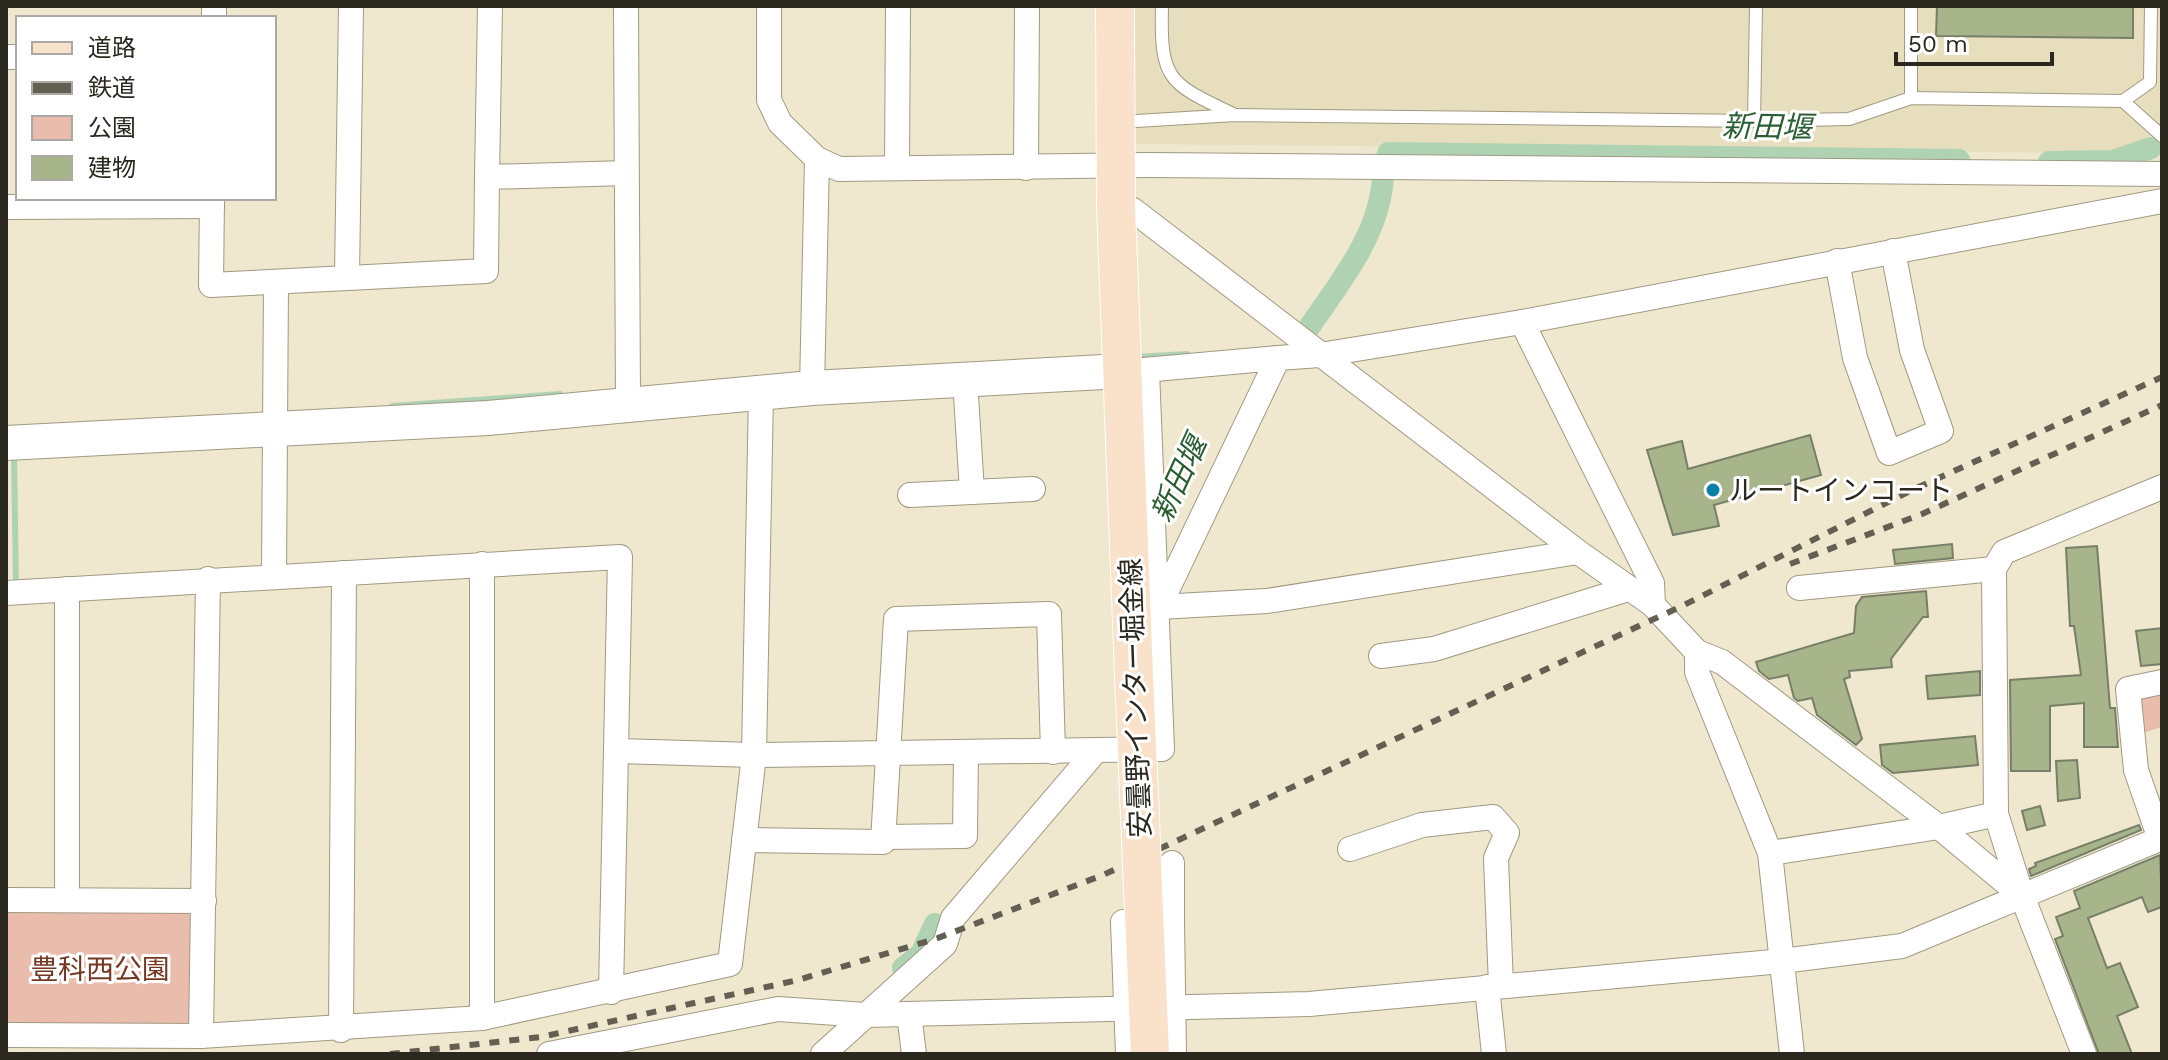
<svg xmlns="http://www.w3.org/2000/svg" width="2168" height="1060" viewBox="0 0 2168 1060" font-family="'Work Sans','Noto Sans JP',sans-serif">
	<style>
		.built { fill: #e7debd }
		.green { fill: #eabcac }
		.lines { fill: none; stroke-linecap: round; stroke-linejoin: round }
		.stream { stroke: #afd3b2; stroke-width: 6 }
		.canal { stroke: #afd3b2; stroke-width: 22 }
		.building { fill: #a8b489; stroke: #787f69; stroke-width: 2 }
		.lane-casing { stroke: #a09982; stroke-width: 14 }
		.street-casing { stroke: #a09982; stroke-width: 26 }
		.secondary-casing { stroke: #a09982; stroke-width: 36 }
		.primary-casing { stroke: #fff; stroke-width: 40 }
		.lane { stroke: #fff; stroke-width: 12 }
		.street { stroke: #fff; stroke-width: 24 }
		.secondary { stroke: #fff; stroke-width: 34 }
		.primary { stroke: #fae2ca; stroke-width: 38 }
		.rail { stroke: #635f52; stroke-width: 6; stroke-dasharray: 10 10; stroke-linecap: butt }
		.primary-bridge-casing { stroke: #fff; stroke-width: 40; stroke-linecap: butt }
		.primary-bridge { stroke: #fae2ca; stroke-width: 38 }
		.poi-dot { fill: #0882a7; stroke: #fff; stroke-width: 3 }
		.labels { text-anchor: middle; stroke-width: 6; stroke-linejoin: round; paint-order: stroke }
		.poi-label { font-size: 28px; fill: #2b281f; stroke: #fff; text-anchor: start }
		.street-label { font-size: 28px; fill: #2b281f; stroke: #fff }
		.park-label { font-size: 28px; fill: #743822; stroke: #fff }
		.water-label { font-size: 30px; font-style: italic; fill: #295e32; stroke: #fff }
	</style>
	<rect width="100%" height="100%" fill="#efe8cf"/>
	<polygon class="built" points="1135,6 2162,6 2162,125 2145,141 2121,151 2089,153 1134,144"/>
	<g class="green">
		<polygon points="2162,689 2162,727 2143,733 2139,694"/>
		<polygon points="6,911 193,912 193,1026 6,1025"/>
	</g>
	<g class="lines">
		<g class="stream">
			<polyline points="1134,357 1187,354"/>
			<polyline points="392,406 560,394"/>
			<polyline points="14,453 16,586"/>
		</g>
		<g class="canal">
			<polyline points="1386,161 1388,153 1959,160"/>
			<polyline points="2049,162 2113,161 2151,148"/>
			<path d="M 1306,332 C 1338,284 1380,236 1383,176"/>
			<polyline points="903,968 921,954 935,924"/>
		</g>
	</g>
	<g class="building">
		<polygon points="1937,6 2133,6 2133,38 1936,36"/>
		<polygon points="1810,435 1821,475 1714,505 1719,526 1673,535 1647,450 1682,441 1688,469"/>
		<polygon points="1952,544 1953,558 1895,564 1893,550"/>
		<polygon points="2097,546 2110,708 2115,708 2118,747 2084,747 2084,703 2050,706 2050,771 2011,771 2010,680 2081,675 2074,626 2070,626 2066,548"/>
		<polygon points="1926,591 1928,617 1923,617 1891,659 1892,667 1849,671 1850,677 1844,679 1862,739 1856,745 1817,715 1812,698 1798,701 1794,698 1788,675 1769,679 1759,671 1756,662 1854,633 1856,606 1862,597"/>
		<polygon points="2162,628 2162,664 2141,666 2136,631"/>
		<polygon points="1980,671 1980,695 1928,699 1926,676"/>
		<polygon points="1975,736 1978,765 1893,773 1882,765 1880,745"/>
		<polygon points="2077,760 2080,798 2058,801 2056,761"/>
		<polygon points="2040,806 2045,825 2027,830 2022,811"/>
		<polygon points="2139,825 2141,830 2031,876 2029,869 2036,866 2035,863"/>
		<polygon points="2160,855 2162,907 2148,912 2142,897 2088,918 2107,968 2120,963 2138,1007 2117,1016 2132,1054 2099,1054 2055,939 2063,936 2056,917 2080,908 2074,891"/>
	</g>
	<g class="lines">
		<g class="lane-casing">
			<g id="lane">
				<path d="M 1162,6 C 1160,82 1169,83 1235,115"/>
				<polyline points="1911,98 1911,6"/>
				<polyline points="2123,101 2162,136"/>
				<polyline points="1754,121 1756,6"/>
				<polyline points="1120,122 1235,115 1754,121 1849,119 1911,98 2123,101 2150,82 2151,6"/>
			</g>
		</g>
		<g class="street-casing">
			<g id="street">
				<polyline points="626,6 628,404"/>
				<polyline points="769,6 769,100 780,123 817,159"/>
				<polyline points="214,18 214,6"/>
				<polyline points="6,57 18,57"/>
				<polyline points="897,168 898,6"/>
				<polyline points="1026,168 1027,6"/>
				<polyline points="487,177 490,6"/>
				<polyline points="212,198 211,285 486,271 487,177 626,173"/>
				<polyline points="6,207 212,206"/>
				<polyline points="1116,208 1133,210 1578,552 1653,605 1697,652 1722,662 1939,827 2022,896"/>
				<polyline points="1837,261 1855,358 1889,453 1941,431 1912,350 1893,251"/>
				<polyline points="347,276 351,6"/>
				<polyline points="1522,322 1652,583 1653,605"/>
				<polyline points="1133,371 1278,358"/>
				<polyline points="965,379 972,492"/>
				<polyline points="812,388 817,159 839,169 1149,165 2162,174"/>
				<polyline points="910,495 1033,489"/>
				<polyline points="482,564 482,1018"/>
				<polyline points="274,577 276,283"/>
				<polyline points="1799,588 1994,569"/>
				<polyline points="6,593 620,557 611,992"/>
				<polyline points="1159,607 1278,358 1320,355 1522,322 2162,201"/>
				<polyline points="1159,607 1267,601 1578,552"/>
				<polyline points="1697,652 1697,672 1770,853 1792,1054"/>
				<polyline points="1381,656 1434,649 1628,589"/>
				<polyline points="618,751 754,755 1162,749 1147,370"/>
				<polyline points="884,837 965,836 966,753"/>
				<polyline points="2160,839 2136,770 2128,689 2162,682"/>
				<polyline points="744,840 883,842 896,619 1049,614 1053,752"/>
				<polyline points="1350,849 1422,825 1493,817 1507,833 1496,858 1501,986"/>
				<polyline points="1770,853 1939,827 1996,814"/>
				<polyline points="6,900 204,901"/>
				<polyline points="67,900 67,589"/>
				<polyline points="1172,922 1172,863"/>
				<polyline points="1487,987 1494,1054"/>
				<polyline points="909,1014 914,1054"/>
				<polyline points="341,1030 344,573"/>
				<polyline points="6,1035 201,1036 482,1018 730,964 754,755 761,394"/>
				<polyline points="201,1036 208,579"/>
				<polyline points="549,1054 778,1009 866,1015 1309,1004 1782,961 1902,946 2162,838"/>
				<polyline points="823,1054 945,944 953,918 1094,753"/>
				<polyline points="1128,1054 1123,922 1172,922 1174,1054"/>
				<polyline points="2084,1054 2022,896 1996,814 1994,569 2004,552 2162,487"/>
			</g>
		</g>
		<g class="secondary-casing">
			<polyline id="secondary" points="6,443 488,418 812,388 1122,371"/>
		</g>
		<g class="primary-casing">
			<polyline id="primary" points="1115,6 1116,208 1134,675"/>
		</g>
		<use href="#lane" class="lane"/>
		<use href="#street" class="street"/>
		<use href="#secondary" class="secondary"/>
		<use href="#primary" class="primary"/>
		<g class="rail">
			<polyline points="1790,564 1922,514 2162,405"/>
			<polyline points="390,1054 541,1037 798,980 938,938 1103,875 1682,606 1912,490 2162,377"/>
		</g>
		<g class="primary-bridge-casing">
			<polyline id="primary-bridge" points="1134,675 1150,1054"/>
		</g>
		<use href="#primary-bridge" class="primary-bridge"/>
	</g>
	<circle class="poi-dot" cx="1713" cy="490" r="8"/>
	<g class="labels">
		<g class="poi-label">
			<text x="1729" y="500">ルートインコート</text>
		</g>
		<g class="street-label">
			<text transform="translate(1135 698) rotate(-92)" y="10">安曇野インター堀金線</text>
		</g>
		<g class="park-label">
			<text x="100" y="979">豊科西公園</text>
		</g>
		<g class="water-label">
			<text transform="translate(1767 127) rotate(1)" y="10">新田堰</text>
			<text transform="translate(1179 479) rotate(-65)" y="10">新田堰</text>
		</g>
	</g>
	<rect width="2168" height="1060" fill="none" stroke="#2b281f" stroke-width="16"/>
	<rect x="16" y="16" width="260" height="184" fill="#ffffff" stroke="#aaa9a5" stroke-width="2"/>
	<rect x="32" y="42" width="40" height="12" fill="#fae2ca" stroke="#aaa9a5" stroke-width="2"/>
	<text x="88" y="56" font-size="24" fill="#2b281f">道路</text>
	<rect x="32" y="82" width="40" height="12" fill="#635f52" stroke="#aaa9a5" stroke-width="2"/>
	<text x="88" y="96" font-size="24" fill="#2b281f">鉄道</text>
	<rect x="32" y="116" width="40" height="24" fill="#eabcac" stroke="#aaa9a5" stroke-width="2"/>
	<text x="88" y="136" font-size="24" fill="#2b281f">公園</text>
	<rect x="32" y="156" width="40" height="24" fill="#a8b489" stroke="#aaa9a5" stroke-width="2"/>
	<text x="88" y="176" font-size="24" fill="#2b281f">建物</text>
	<path d="M1896 52v12h156v-12" fill="none" stroke="#2b281f" stroke-width="4"/>
	<text x="1908" y="52" font-size="24" fill="#2b281f" stroke="#ffffff" stroke-width="6" paint-order="stroke">50 m</text>
</svg>
